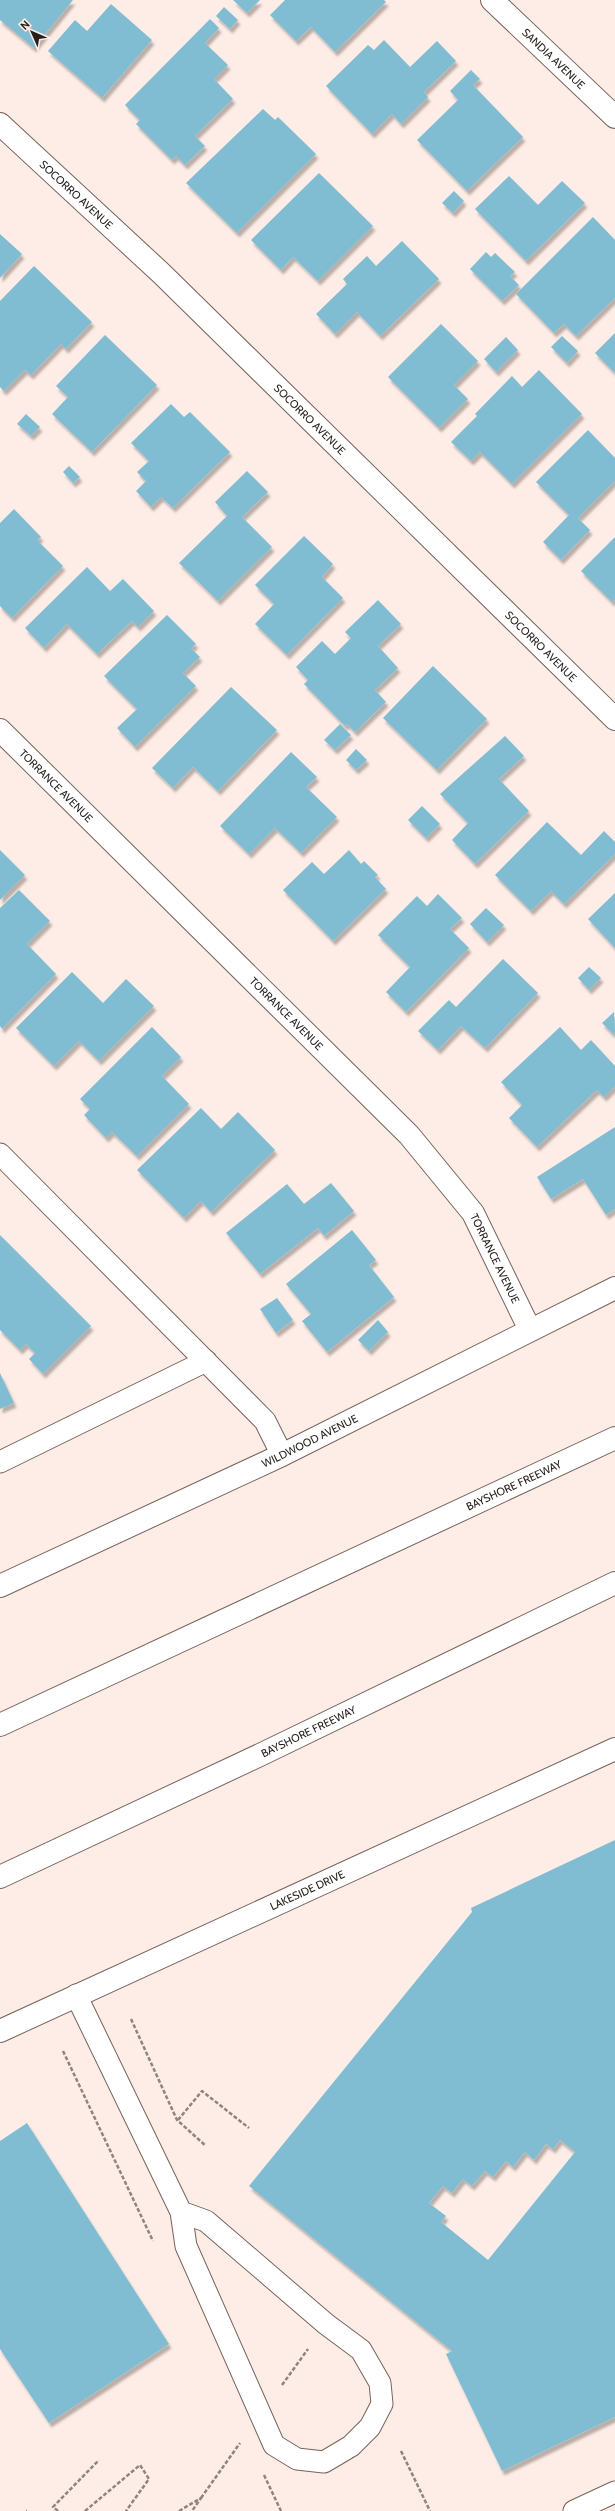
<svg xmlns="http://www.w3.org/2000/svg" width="615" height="2511" viewBox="0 0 615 2511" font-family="Cabin,sans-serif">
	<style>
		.building { fill: #80bcd2; fill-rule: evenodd; filter: url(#shadow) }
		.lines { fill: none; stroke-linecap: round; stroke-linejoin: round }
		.service-casing { stroke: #76635c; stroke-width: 23 }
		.minor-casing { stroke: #76635c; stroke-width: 24 }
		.tertiary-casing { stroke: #76635c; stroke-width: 24 }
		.motorway-casing { stroke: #76635c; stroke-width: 24 }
		.path { stroke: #90847f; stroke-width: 2.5; stroke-dasharray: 4 2; stroke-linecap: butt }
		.service { stroke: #fff; stroke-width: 21 }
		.minor { stroke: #fff; stroke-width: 22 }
		.tertiary { stroke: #fff; stroke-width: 22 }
		.motorway { stroke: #fff; stroke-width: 22 }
		.labels { text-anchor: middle; stroke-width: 3; stroke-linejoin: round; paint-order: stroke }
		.street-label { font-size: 11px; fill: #261f1c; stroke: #feede6 }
	</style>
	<defs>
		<filter id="shadow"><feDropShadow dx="2.5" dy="4.5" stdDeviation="1" flood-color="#0004"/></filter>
	</defs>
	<rect width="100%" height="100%" fill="#feede6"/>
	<g class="building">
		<polygon points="0,0 73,0 34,48 0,20"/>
		<polygon points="233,0 260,0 247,13"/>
		<polygon points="285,0 384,0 386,2 335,52 311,27 296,41 270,15"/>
		<polygon points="111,4 152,40 102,98 48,51 75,20 87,31"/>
		<polygon points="224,7 238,20 230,29 216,16"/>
		<polygon points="210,19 219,28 205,43 228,65 214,79 233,99 195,136 205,146 185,165 176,156 172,160 136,124 140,120 125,105"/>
		<polygon points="384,40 410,67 437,41 456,61 424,92 428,97 401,124 392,114 372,134 326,86 368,45 374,50"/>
		<polygon points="471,70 480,79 473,85 523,137 467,191 417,140 458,100 450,91"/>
		<polygon points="263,109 275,120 278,117 316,154 237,233 186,183"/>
		<polygon points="319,173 373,226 318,281 293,257 281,270 251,240"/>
		<polygon points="509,176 538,205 562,181 585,203 526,261 475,209"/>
		<polygon points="454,191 464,201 453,213 442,203"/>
		<polygon points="593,217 615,240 615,298 576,336 564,324 554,333 516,294"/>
		<polygon points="0,234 22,254 0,278"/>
		<polygon points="402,241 439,279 380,336 357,312 335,334 316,314 347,284 343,279 367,256 376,266"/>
		<polygon points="486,252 491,257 495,253 515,272 510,276 519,285 502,301 470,269"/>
		<polygon points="34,266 92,322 66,349 61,344 31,375 25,370 4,391 0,387 0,301"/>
		<polygon points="441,324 478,361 454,385 468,399 439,428 388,377"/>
		<polygon points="615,333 615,373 595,353"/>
		<polygon points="105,335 157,385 92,452 52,414 68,397 56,386"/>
		<polygon points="562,336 578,351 567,363 551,347"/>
		<polygon points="506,337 518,350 496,372 484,359"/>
		<polygon points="539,370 582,414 512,484 480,452 471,461 451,442 477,416 475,414 512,376 522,387"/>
		<polygon points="171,404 184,417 190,412 230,452 173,508 161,497 151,507 136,491 146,481 137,472 149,461 131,443"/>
		<polygon points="26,414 40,427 31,436 17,424"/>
		<polygon points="588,430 615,458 615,481 578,518 590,530 561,560 543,542 569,515 536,482"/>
		<polygon points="69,466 80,477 73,483 63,472"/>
		<polygon points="247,471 268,492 242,517 272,547 218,601 179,563 227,516 215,502"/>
		<polygon points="14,509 41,537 37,540 63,566 12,618 0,606 0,523"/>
		<polygon points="304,536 333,564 322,577 343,598 287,655 255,624 274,604 255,585"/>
		<polygon points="615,537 615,600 612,602 581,571"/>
		<polygon points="87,567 110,591 123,579 154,611 138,627 132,621 97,654 67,624 44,648 25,628"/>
		<polygon points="378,600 401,624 378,646 398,668 375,690 386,702 355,732 347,724 345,726 304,684 308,680 296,667 322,641 335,654 351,638 345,632"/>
		<polygon points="167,615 196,644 191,648 200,657 183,673 196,686 135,747 117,728 137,709 104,676"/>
		<polygon points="433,666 487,719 437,770 383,718"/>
		<polygon points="231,687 277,730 218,791 193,767 173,788 152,768"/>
		<polygon points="340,724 351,735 335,750 324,740"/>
		<polygon points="505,736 524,756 499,779 529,811 475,864 452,840 468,823 440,794"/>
		<polygon points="356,749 367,760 356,770 346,760"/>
		<polygon points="291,752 317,777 306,787 337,817 301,853 275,828 249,854 220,826"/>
		<polygon points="422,806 440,824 426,838 408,820"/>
		<polygon points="547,822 581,855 604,831 615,842 615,854 564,904 551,891 531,911 495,875"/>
		<polygon points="0,850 25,875 0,900"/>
		<polygon points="349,850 361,864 364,861 378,875 375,877 386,889 333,941 283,890 312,862 324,874"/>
		<polygon points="19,890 50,921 27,944 56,974 2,1029 0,1026 0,908"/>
		<polygon points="615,893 615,948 588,919"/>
		<polygon points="438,894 462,918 450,929 469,948 406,1012 386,992 410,967 378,935 417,896 427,906"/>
		<polygon points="486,908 504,925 487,942 470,924"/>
		<polygon points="503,959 538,993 485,1048 461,1026 438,1050 418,1031 449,1000 456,1007"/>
		<polygon points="589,967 601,978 589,990 578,978"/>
		<polygon points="72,972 103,1003 126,979 154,1006 99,1061 79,1041 54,1066 16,1028"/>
		<polygon points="614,1012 615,1032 613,1034 602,1023"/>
		<polygon points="152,1027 181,1057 162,1076 189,1104 137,1156 112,1132 106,1138 84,1115 90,1109 80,1099"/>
		<polygon points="560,1027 581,1050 591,1040 615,1066 615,1086 604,1097 597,1090 537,1147 509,1118 522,1105 501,1082"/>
		<polygon points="201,1108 221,1129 238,1112 275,1150 211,1212 201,1201 184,1218 137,1170"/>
		<polygon points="615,1127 615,1209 606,1215 583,1179 551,1199 537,1177"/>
		<polygon points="331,1183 354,1211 324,1236 318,1228 260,1274 226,1233 287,1184 304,1204"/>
		<polygon points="352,1230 376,1260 369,1265 394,1297 327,1352 302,1321 311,1314 286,1284"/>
		<polygon points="0,1235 91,1326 43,1374 29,1359 35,1353 26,1344 20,1350 0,1330"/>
		<polygon points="277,1298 293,1320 276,1333 260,1309"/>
		<polygon points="378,1320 388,1332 369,1351 358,1340"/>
		<polygon points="0,1373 14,1403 0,1409"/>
		<path d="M 615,1840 L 615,2417 L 502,2471 L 446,2354 L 452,2351 L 249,2186 L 472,1912 L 471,1908 ZM 560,2140 L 575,2152 L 488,2260 L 441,2222 L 446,2216 L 429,2203 L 443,2186 L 452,2193 L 463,2179 L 472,2186 L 485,2171 L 493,2177 L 506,2161 L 513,2167 L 525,2152 L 534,2160 L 546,2144 L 553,2149 Z"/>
		<polygon points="27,2123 169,2344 49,2423 0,2349 0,2141"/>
	</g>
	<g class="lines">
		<g class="service-casing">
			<g id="service">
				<polyline points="0,1154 265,1421 282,1455"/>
				<polyline points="0,1462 206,1361"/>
				<polyline points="76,1995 181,2212 186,2246 274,2445 297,2459 324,2462 351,2446 370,2427 382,2404 380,2383 361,2350 326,2324 206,2221 181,2212"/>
				<polyline points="574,2511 615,2492"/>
			</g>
		</g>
		<g class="minor-casing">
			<g id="minor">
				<path id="s1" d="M 492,0 L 615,117"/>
				<path id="s2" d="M 0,124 L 162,274 L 615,719"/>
				<path id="s3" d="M 0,730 L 409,1135 L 473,1213 L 530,1330"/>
			</g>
		</g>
		<g class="tertiary-casing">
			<g id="tertiary">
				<path id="s4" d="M 0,1586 L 282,1455 L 615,1288"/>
				<path id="s5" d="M 0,2031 L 615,1749"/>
			</g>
		</g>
		<g class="motorway-casing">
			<g id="motorway">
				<path id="s6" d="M 0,1725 L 615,1438"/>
				<path id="s7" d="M 0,1877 L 262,1754 L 615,1583"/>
			</g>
		</g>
		<g class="path">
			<polyline points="131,2019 177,2120 206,2146"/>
			<polyline points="63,2051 153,2241"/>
			<polyline points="178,2120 202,2091 249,2128"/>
			<polyline points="282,2385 308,2349"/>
			<polyline points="401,2451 430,2511"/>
			<polyline points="264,2475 281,2511"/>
			<polyline points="201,2498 240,2443"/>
			<polyline points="26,2511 27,2511"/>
			<polyline points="58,2511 53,2507 99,2460"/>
			<polyline points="85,2511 140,2465 149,2479 126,2511"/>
			<polyline points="179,2511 201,2498 192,2511"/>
		</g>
		<use href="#service" class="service"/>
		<use href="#minor" class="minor"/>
		<use href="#tertiary" class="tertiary"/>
		<use href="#motorway" class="motorway"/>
	</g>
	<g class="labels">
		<g class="street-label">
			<text dy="4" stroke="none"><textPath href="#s1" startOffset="85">SANDIA AVENUE</textPath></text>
			<text dy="4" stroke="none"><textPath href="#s2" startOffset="104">SOCORRO AVENUE</textPath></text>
			<text dy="4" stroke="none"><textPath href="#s2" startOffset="428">SOCORRO AVENUE</textPath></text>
			<text dy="4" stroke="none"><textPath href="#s2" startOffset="752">SOCORRO AVENUE</textPath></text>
			<text dy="4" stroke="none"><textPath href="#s3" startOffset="79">TORRANCE AVENUE</textPath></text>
			<text dy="4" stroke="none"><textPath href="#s3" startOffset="403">TORRANCE AVENUE</textPath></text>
			<text dy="4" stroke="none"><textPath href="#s3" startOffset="727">TORRANCE AVENUE</textPath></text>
			<text dy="4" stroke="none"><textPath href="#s4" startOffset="342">WILDWOOD AVENUE</textPath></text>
			<text dy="4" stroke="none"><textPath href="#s6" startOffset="567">BAYSHORE FREEWAY</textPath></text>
			<text dy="4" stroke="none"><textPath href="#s7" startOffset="341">BAYSHORE FREEWAY</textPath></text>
			<text dy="4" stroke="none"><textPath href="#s5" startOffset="338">LAKESIDE DRIVE</textPath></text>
		</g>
	</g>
	<g transform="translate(32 32) rotate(315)" stroke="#feede6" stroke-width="3" paint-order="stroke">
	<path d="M0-3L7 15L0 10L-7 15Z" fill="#261f1c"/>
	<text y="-6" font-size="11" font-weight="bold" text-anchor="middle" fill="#261f1c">N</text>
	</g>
</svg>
